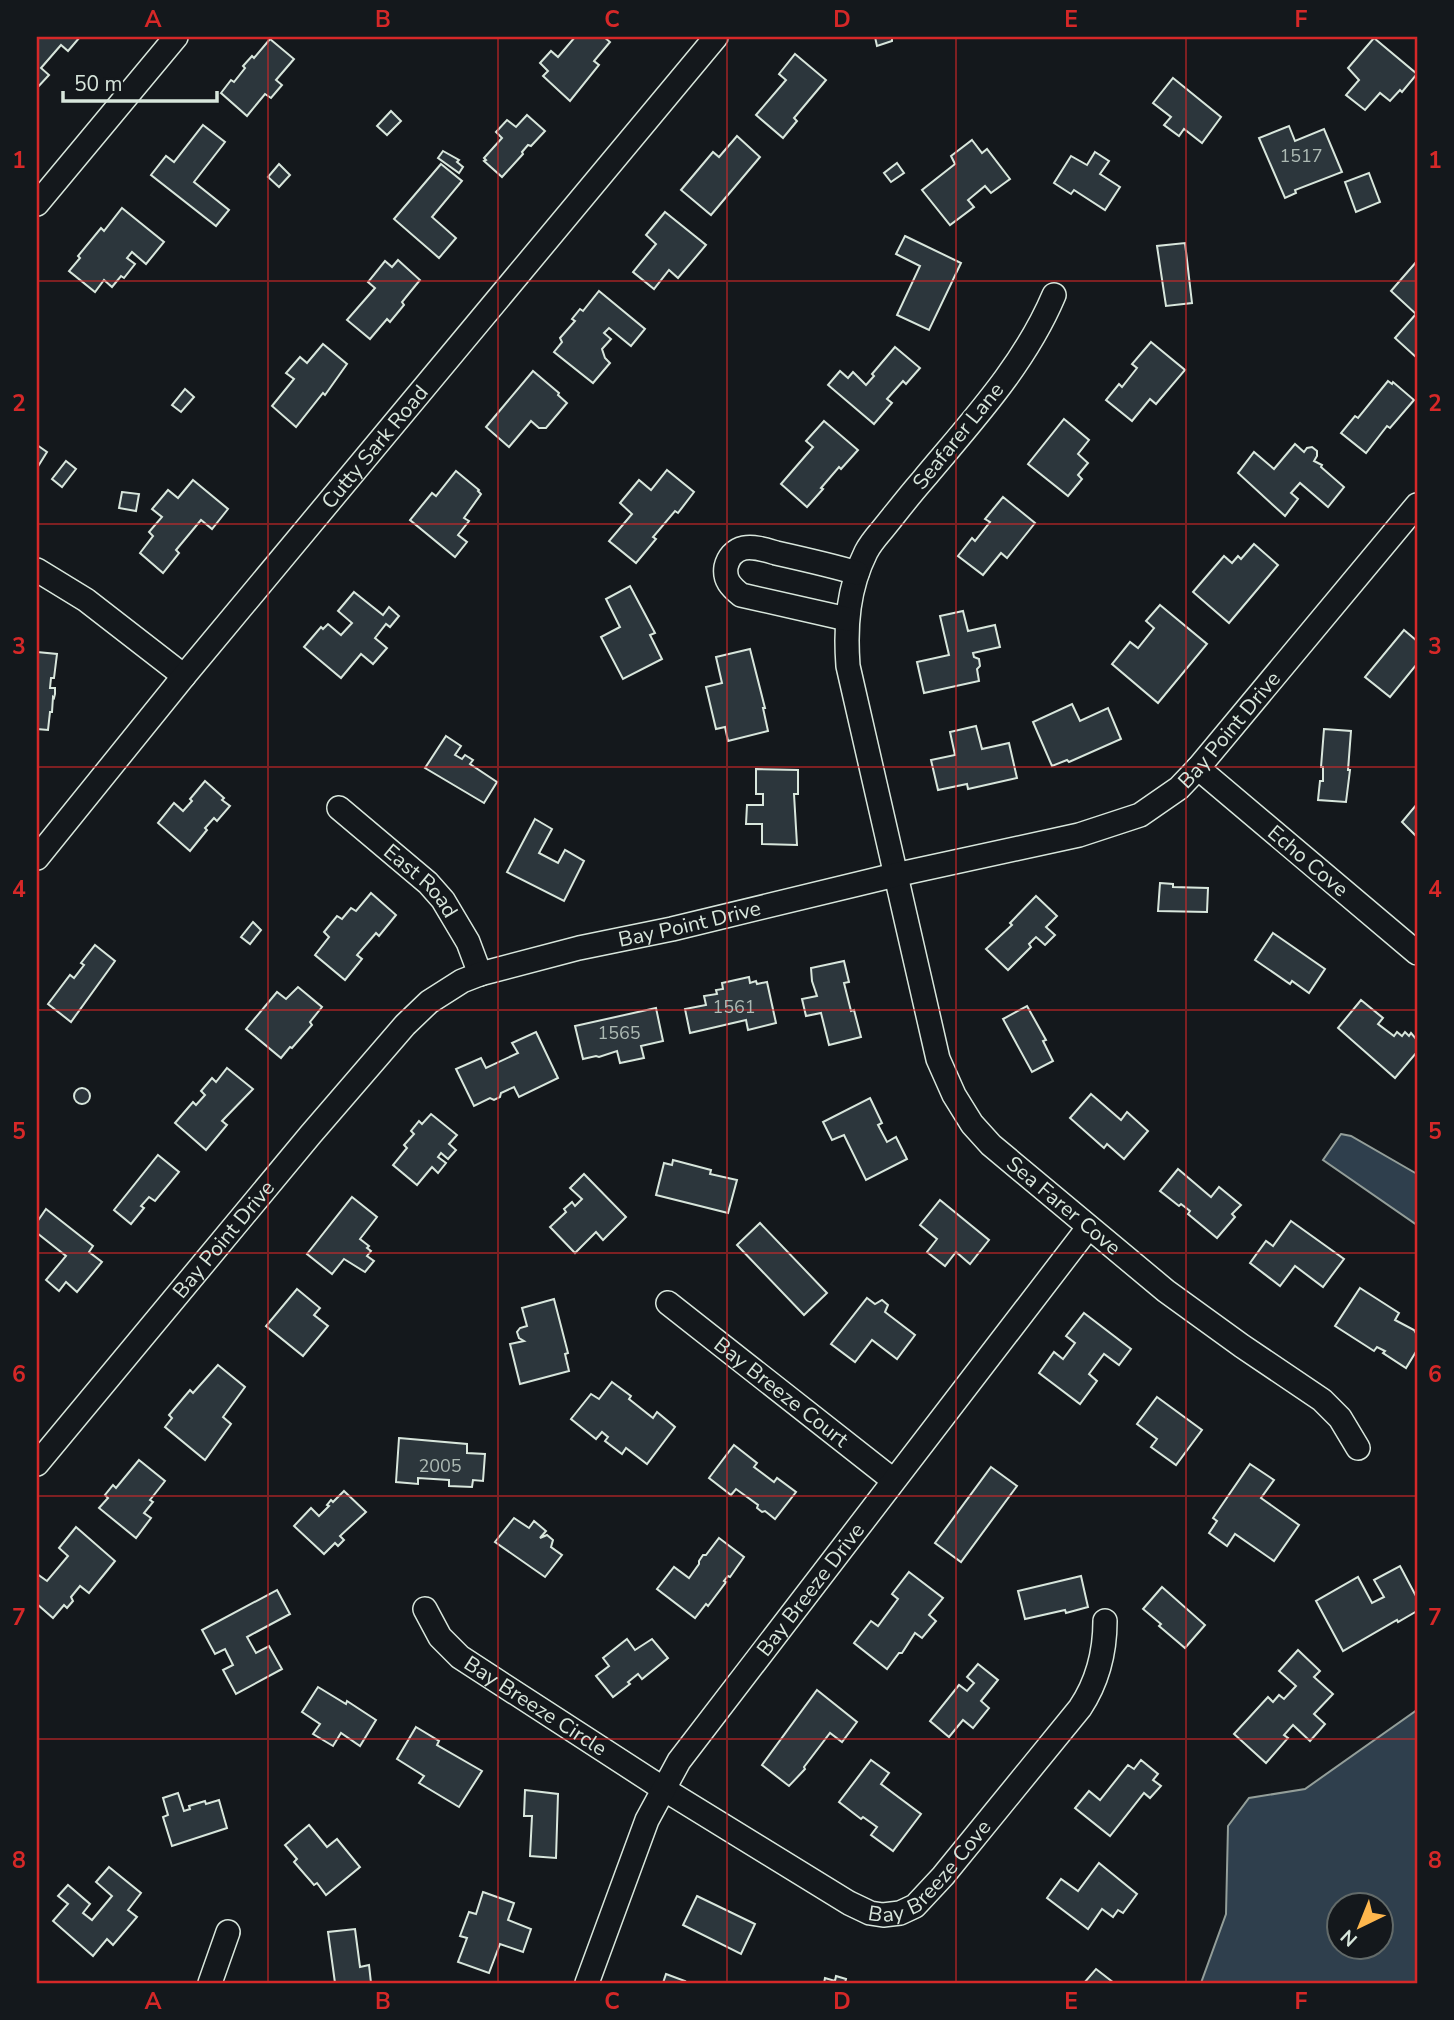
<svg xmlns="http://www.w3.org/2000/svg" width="1454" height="2020" viewBox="0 0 1454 2020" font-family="'Nunito Sans',sans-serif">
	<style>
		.water { fill: #2f3f4d; stroke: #939e99; stroke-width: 2; fill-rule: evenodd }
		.building { fill: #2c363c; stroke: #d8e6dc; stroke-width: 2 }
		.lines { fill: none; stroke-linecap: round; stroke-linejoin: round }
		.minor-casing { stroke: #d8e6dc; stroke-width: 26 }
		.minor { stroke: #14181c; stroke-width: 23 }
		.grid { fill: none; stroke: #d62828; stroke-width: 2; stroke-opacity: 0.55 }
		.labels { text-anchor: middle; stroke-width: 5; stroke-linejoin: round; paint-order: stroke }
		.number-label { font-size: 18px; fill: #adbab4 }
		.street-label { font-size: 21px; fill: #d8e6dc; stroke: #14181c }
		.neatline { fill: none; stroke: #d62828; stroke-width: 2.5 }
		.grid-label { font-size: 23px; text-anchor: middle; font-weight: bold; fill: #d62828 }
	</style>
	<rect width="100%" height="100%" fill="#14181c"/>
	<g class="water">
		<polygon points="1341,1134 1351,1136 1417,1174 1417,1225 1323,1160"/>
		<path d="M 1417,1710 L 1417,1983 L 1201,1983 L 1226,1914 L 1228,1826 L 1249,1798 L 1305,1789 ZM 1338,1904 L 1380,1904 L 1380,1946 L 1338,1946 Z"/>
	</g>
	<g class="building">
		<polygon points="37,37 80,37 68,51 61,45 41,68 49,75 37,88"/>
		<polygon points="575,37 604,37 610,42 594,61 599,65 570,101 543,76 548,71 540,63 551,51 558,57"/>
		<polygon points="875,37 892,37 892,41 877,46"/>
		<polygon points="1374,38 1417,74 1402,92 1400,90 1390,101 1380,93 1365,110 1346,95 1359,80 1348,68"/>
		<polygon points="270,39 294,59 276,80 282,85 271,98 265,94 247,116 221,93 231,80 234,82 245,68 243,66 252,56 254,58"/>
		<polygon points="795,54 826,80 794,118 797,121 783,138 756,115 786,80 779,74"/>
		<polygon points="1173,78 1221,117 1202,143 1184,129 1179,136 1164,125 1171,117 1153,103"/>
		<polygon points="391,111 401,121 387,135 377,126"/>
		<polygon points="527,115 545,131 531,146 528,145 522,152 523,154 502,177 484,161 486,160 484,158 502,138 496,132 507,120 516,127"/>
		<polygon points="203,125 225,142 194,182 229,210 216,226 151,175 166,156 174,162"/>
		<polygon points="1289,126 1295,141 1324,129 1342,172 1295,190 1296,193 1285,198 1259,138"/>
		<polygon points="737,136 760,157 711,215 681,190 713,152 719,157"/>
		<polygon points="972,140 982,153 987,149 1010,179 991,193 985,186 968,200 974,207 950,225 922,190 955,164 951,156"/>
		<polygon points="443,151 459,160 457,162 463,167 459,173 438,158"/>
		<polygon points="1095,152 1109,161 1100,174 1120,187 1105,210 1074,190 1071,194 1054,183 1071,156 1087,165"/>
		<polygon points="897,163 904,173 891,182 884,173"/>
		<polygon points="279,164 290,175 279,187 268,177"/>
		<polygon points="441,164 462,181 432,217 456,238 439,258 394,219"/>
		<polygon points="1369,173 1380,202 1356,212 1345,182"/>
		<polygon points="122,208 164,242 146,264 132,252 127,258 135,264 124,278 121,276 112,287 104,280 95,292 69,271 80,258 78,256 101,228 104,231"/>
		<polygon points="665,212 706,245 678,278 669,270 654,289 633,272 656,244 646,235"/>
		<polygon points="905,236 961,263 929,330 897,315 920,266 896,254"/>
		<polygon points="1185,243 1192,303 1166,306 1157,246"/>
		<polygon points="398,260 420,280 402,302 404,305 390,322 387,319 370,339 347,320 375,288 368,282 385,261 392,267"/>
		<polygon points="1417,261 1417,358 1395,338 1416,314 1391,291"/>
		<polygon points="599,291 645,329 631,346 609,328 604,333 611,339 602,349 605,358 610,363 593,383 554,352 562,342 560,338 575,321 572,319 580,309 583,311"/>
		<polygon points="1151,342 1185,370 1156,404 1150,399 1132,421 1106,400 1119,384 1122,387 1137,368 1132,364"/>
		<polygon points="323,344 347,364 325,395 323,393 296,427 272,406 294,379 286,373 300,357 307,363"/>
		<polygon points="895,347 920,368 906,384 903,381 887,399 892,403 874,424 828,385 840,371 848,378 853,372 866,385 874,376 872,374"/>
		<polygon points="533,371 559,393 558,395 567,403 546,428 539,428 531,421 509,447 486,427"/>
		<polygon points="1388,381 1392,384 1393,382 1414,400 1390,428 1387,426 1366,453 1341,433 1355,416 1358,418"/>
		<polygon points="185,389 194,397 181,412 172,405"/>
		<polygon points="1064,419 1089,440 1078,454 1088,463 1078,475 1082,479 1068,496 1028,464"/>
		<polygon points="824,421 858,450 841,469 839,467 821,488 823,489 807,507 781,484 813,447 806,441"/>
		<polygon points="1295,444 1304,452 1307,448 1312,447 1317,451 1317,456 1314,461 1322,465 1321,467 1344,487 1328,507 1300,483 1291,493 1298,499 1285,516 1238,473 1254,452 1274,469"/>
		<polygon points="37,445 47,452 37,468"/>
		<polygon points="66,461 76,469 62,487 52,479"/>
		<polygon points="667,470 694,492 678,513 675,511 653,537 656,539 636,563 609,541 632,514 620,503 639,480 651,490"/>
		<polygon points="456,471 479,490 478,491 481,494 464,518 469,521 458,535 467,542 455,557 410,520 432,493 436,496"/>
		<polygon points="193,480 228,509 212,529 201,520 176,550 179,553 163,573 140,553 153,536 149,532 162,517 152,509 168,490 178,498"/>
		<polygon points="122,492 139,494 136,511 119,508"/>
		<polygon points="1003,497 1035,523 1007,558 1001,553 983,575 958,556 972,538 975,541 990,522 985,519"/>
		<polygon points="1254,544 1278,565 1229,623 1193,592 1224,556 1232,563 1238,556 1241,559"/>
		<polygon points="630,586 655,633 650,635 662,659 623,679 601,637 620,627 606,599"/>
		<polygon points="354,592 383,615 389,607 399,616 390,627 386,624 375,638 387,648 373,664 361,654 341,678 304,647 321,627 323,629 328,624 341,635 352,623 338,611"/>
		<polygon points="1160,605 1207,644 1158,703 1112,664 1130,642 1138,648 1154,628 1146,621"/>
		<polygon points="963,611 968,631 995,625 1000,647 973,653 974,657 979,659 980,666 977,669 979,681 924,693 917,662 949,655 940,616"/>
		<polygon points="1404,630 1417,641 1417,664 1390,697 1365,677"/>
		<polygon points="750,649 765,708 763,708 768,731 728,741 725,727 716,729 706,687 722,683 716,657"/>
		<polygon points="37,652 57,654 54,678 51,678 50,688 55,688 55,694 54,698 53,697 52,712 50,712 48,730 37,729"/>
		<polygon points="1072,704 1080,721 1108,708 1121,739 1069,762 1067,760 1052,766 1033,722"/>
		<polygon points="976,726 982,749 1009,743 1017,778 968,789 967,784 938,790 931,760 955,755 950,732"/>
		<polygon points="1324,729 1351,731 1348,770 1350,770 1346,802 1318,800 1320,781 1323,781 1323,767 1321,767"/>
		<polygon points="446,736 461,746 455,755 462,759 465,755 473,760 470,764 497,782 484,803 425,768"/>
		<polygon points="756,769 798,770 798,794 794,794 797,845 762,844 762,824 746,824 747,805 763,805 763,794 756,794"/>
		<polygon points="205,781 224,798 222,800 230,806 217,821 214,818 205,828 207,830 190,851 158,823 174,803 183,811 192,801 190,799"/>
		<polygon points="1417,804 1417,837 1402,822"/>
		<polygon points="535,819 552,829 539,853 558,863 565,850 584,861 564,901 507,872"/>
		<polygon points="1160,883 1173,884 1173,887 1208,888 1207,912 1158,911"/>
		<polygon points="371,893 396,915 379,936 376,933 357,955 362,959 345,980 315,955 329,937 324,932 337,916 342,919 351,908 356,911"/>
		<polygon points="1036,896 1057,916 1046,927 1055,935 1045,945 1036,937 1029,944 1031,947 1008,970 986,949 1012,925 1010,923"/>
		<polygon points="253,922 261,930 250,944 241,937"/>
		<polygon points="1273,933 1325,969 1309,993 1292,981 1290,984 1255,960"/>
		<polygon points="95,945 115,961 71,1022 48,1004 70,975 74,978 84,965 81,963"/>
		<polygon points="844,961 849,982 844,983 851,1011 854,1010 861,1037 829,1045 821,1013 806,1016 802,999 817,996 812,981 811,968"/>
		<polygon points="749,977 750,983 756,981 757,984 767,982 776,1023 748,1030 746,1020 690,1033 685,1009 706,1005 704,996 717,994 716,990 723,989 722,983"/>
		<polygon points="298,987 322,1007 310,1022 312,1025 292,1048 290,1047 281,1058 246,1029 277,992 286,999"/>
		<polygon points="1361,1000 1383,1018 1378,1024 1394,1036 1397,1032 1402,1036 1405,1032 1409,1036 1411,1033 1417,1040 1417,1052 1395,1078 1338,1028"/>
		<polygon points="1027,1006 1046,1040 1043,1041 1053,1061 1032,1072 1003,1019"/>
		<polygon points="656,1008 663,1041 641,1046 644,1058 620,1063 617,1051 599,1057 596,1056 583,1059 575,1026"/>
		<polygon points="536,1032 558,1078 519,1097 514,1087 501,1093 500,1097 494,1100 490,1098 474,1106 456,1069 481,1058 486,1068 518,1053 512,1043"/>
		<polygon points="227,1068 253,1089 222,1121 227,1125 206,1150 175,1123 193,1102 196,1105 205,1095 201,1091 212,1078 216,1082"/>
		<circle cx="82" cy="1096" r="8"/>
		<polygon points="1091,1094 1121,1120 1127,1112 1148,1131 1124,1159 1107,1144 1104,1148 1070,1118"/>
		<polygon points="870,1098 882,1123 878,1125 887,1142 896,1137 907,1159 866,1180 844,1135 832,1140 823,1122"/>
		<polygon points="431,1114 457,1135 449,1144 456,1150 448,1159 441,1153 438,1157 446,1163 438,1173 432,1167 417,1185 393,1165 407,1148 404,1145 414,1134 411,1131 419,1121 422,1124"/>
		<polygon points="158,1155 179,1172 155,1201 149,1197 141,1206 144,1208 131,1224 114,1210"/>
		<polygon points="673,1160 711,1170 710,1174 737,1180 728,1213 656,1195 664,1163 672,1165"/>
		<polygon points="1178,1169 1211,1197 1219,1187 1241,1205 1232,1214 1235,1217 1217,1238 1188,1214 1190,1211 1181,1204 1179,1206 1160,1191"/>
		<polygon points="584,1174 626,1217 603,1240 596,1232 575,1253 550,1227 566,1212 564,1209 572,1202 575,1206 582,1199 570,1188"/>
		<polygon points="352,1197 377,1217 360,1239 369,1246 367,1248 371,1251 367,1256 374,1261 365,1272 344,1259 332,1274 307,1254"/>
		<polygon points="940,1200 989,1240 970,1264 956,1252 945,1266 927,1252 937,1239 920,1225"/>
		<polygon points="46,1209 93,1246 89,1252 102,1262 77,1292 66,1282 59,1291 46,1280 66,1256 37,1233 37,1222"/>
		<polygon points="1291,1221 1344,1259 1323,1287 1295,1266 1280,1286 1250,1263 1266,1241 1273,1246"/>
		<polygon points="760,1223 827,1293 804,1315 737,1245"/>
		<polygon points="1360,1288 1399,1313 1395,1320 1414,1330 1417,1335 1417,1350 1406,1368 1383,1353 1385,1351 1377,1347 1374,1351 1335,1326"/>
		<polygon points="297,1289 320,1308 314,1315 328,1326 303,1356 266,1326"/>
		<polygon points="867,1298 875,1304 882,1300 888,1305 885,1312 915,1335 897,1359 872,1340 855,1362 831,1344"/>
		<polygon points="554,1299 568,1353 565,1354 569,1371 520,1384 510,1344 524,1341 519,1338 517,1332 520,1328 527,1326 522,1308"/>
		<polygon points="1084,1313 1131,1349 1119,1365 1104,1354 1089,1374 1097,1381 1080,1404 1039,1373 1054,1352 1063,1359 1075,1343 1066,1336"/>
		<polygon points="218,1365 245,1387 223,1417 231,1424 205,1460 165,1427 172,1418 169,1415 190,1390 193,1393"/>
		<polygon points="612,1382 631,1396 629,1399 653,1418 657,1412 675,1427 647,1464 626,1448 622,1454 605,1441 608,1437 602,1432 596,1439 571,1419 591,1394 599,1399"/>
		<polygon points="1157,1397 1202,1430 1176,1465 1151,1447 1157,1439 1137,1424"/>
		<polygon points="399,1438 467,1444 467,1453 485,1454 483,1481 473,1480 472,1487 449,1486 449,1480 418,1478 418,1484 396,1482"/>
		<polygon points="734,1445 757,1463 754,1467 774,1482 777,1478 796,1492 775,1519 765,1511 762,1512 757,1508 758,1505 736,1489 731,1495 709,1478"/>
		<polygon points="139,1460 165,1481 150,1500 153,1502 144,1513 151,1518 136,1538 99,1508 108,1498 105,1495 113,1485 116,1488"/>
		<polygon points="1250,1464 1274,1480 1261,1498 1299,1525 1274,1561 1235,1534 1227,1546 1209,1533 1217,1521 1213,1518"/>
		<polygon points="991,1467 1017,1486 961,1562 935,1543"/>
		<polygon points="344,1491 366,1512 340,1536 344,1540 338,1546 335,1543 324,1554 294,1526 311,1508 319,1516 329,1506 327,1505 331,1500 333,1502"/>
		<polygon points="514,1518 529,1528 534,1521 546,1531 540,1538 547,1535 553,1540 551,1547 562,1555 545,1577 495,1542"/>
		<polygon points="76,1527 115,1561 89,1593 80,1586 71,1597 73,1601 67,1608 64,1605 53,1618 37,1604 37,1574 47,1581 68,1556 59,1548"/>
		<polygon points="719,1538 744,1557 730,1577 728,1576 724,1581 726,1582 708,1606 706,1604 695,1618 657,1589 674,1567 689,1578 699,1564 699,1561 703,1555 706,1555"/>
		<polygon points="1400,1566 1417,1598 1417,1611 1398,1622 1397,1620 1343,1651 1316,1601 1358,1577 1372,1603 1384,1597 1374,1580"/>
		<polygon points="909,1572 943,1598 929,1615 936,1621 922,1638 915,1633 902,1653 899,1653 887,1669 854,1643 871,1621 878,1626 898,1599 892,1594"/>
		<polygon points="1081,1576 1088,1607 1066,1613 1065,1610 1025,1619 1018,1591"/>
		<polygon points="1162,1587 1205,1625 1185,1648 1159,1626 1161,1624 1143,1609"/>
		<polygon points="277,1590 290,1614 247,1637 256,1653 269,1646 282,1669 236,1694 223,1670 233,1665 225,1649 215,1654 202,1630"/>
		<polygon points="627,1639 635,1650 652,1639 668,1658 642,1679 638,1674 628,1682 630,1684 613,1697 596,1676 609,1666 603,1658"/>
		<polygon points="1298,1650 1320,1671 1314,1677 1333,1694 1314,1714 1325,1724 1310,1741 1293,1725 1284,1735 1288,1738 1266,1763 1234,1734 1268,1697 1273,1702 1279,1695 1284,1699 1296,1686 1279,1671"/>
		<polygon points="978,1664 998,1680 981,1701 989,1708 973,1728 963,1720 949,1737 930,1721 959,1685 967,1691 974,1683 967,1677"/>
		<polygon points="318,1687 346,1704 347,1701 376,1720 360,1746 341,1733 333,1746 313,1734 320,1724 302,1712"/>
		<polygon points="817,1690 857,1722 842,1742 830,1733 804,1767 805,1769 789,1786 762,1765"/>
		<polygon points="416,1727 439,1741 437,1745 482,1771 459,1807 419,1783 424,1776 397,1759"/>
		<polygon points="871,1760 889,1773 881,1784 921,1814 893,1851 871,1835 877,1827 863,1817 861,1819 839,1802"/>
		<polygon points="1141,1760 1158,1774 1153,1780 1161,1786 1150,1798 1144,1793 1110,1836 1075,1808 1089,1791 1100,1800 1128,1765 1134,1769"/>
		<polygon points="525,1790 558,1794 556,1858 530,1856 532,1816 524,1816"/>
		<polygon points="178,1793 184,1811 190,1809 189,1806 205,1801 206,1804 219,1800 227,1828 172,1846 163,1817 168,1815 163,1798"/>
		<polygon points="309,1825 327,1847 337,1839 360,1867 326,1895 317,1883 314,1885 294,1862 297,1859 285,1845"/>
		<polygon points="1099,1863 1137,1894 1123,1913 1118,1910 1113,1917 1102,1909 1088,1929 1047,1898 1061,1879 1078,1891"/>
		<polygon points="109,1867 141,1893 128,1910 137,1917 113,1945 107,1939 93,1956 53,1921 68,1904 58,1896 68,1885 90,1904 83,1913 92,1920 112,1896 96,1882"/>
		<polygon points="483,1892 514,1903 508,1920 531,1929 523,1952 500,1944 489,1973 458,1962 467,1938 460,1936 469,1912 476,1914"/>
		<polygon points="697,1896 755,1924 741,1954 683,1925"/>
		<polygon points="355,1929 360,1967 369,1965 371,1983 335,1983 328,1932"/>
		<polygon points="1096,1969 1114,1983 1084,1983"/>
		<polygon points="666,1974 685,1981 684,1983 663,1983"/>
		<polygon points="836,1976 846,1979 845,1983 847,1983 824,1983 825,1978 835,1981"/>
	</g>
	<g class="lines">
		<g class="minor-casing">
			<g id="minor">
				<polyline points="37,204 176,37"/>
				<path id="s1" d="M 1054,295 C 1024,366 971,422 922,481 C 908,497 895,514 882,530 C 876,537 870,544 866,552 C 848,588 845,626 848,666 L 938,1059 L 954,1095 L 972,1124 L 991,1145 L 1166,1291 L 1242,1346 L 1322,1400 L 1340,1418 L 1358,1448"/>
				<polyline points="37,570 86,600 184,676"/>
				<path d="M 847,619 L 741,595 C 731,587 724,580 726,567 C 728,558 734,550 744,548 C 754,546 766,550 776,553 C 803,559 830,565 857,573"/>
				<path id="s2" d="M 1198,768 L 1417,953"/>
				<path id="s3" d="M 339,808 L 428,883 L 443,900 L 468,942 L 480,974"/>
				<path id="s4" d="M 37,858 L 184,676 L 716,37"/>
				<path id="s5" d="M 668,1303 L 893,1480"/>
				<path id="s6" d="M 37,1464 L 311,1134 L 405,1025 L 429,1002 L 462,981 L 480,974 L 579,948 L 672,929 L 895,875 L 1079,835 L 1140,815 L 1179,788 L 1198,768 L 1417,505"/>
				<path id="s7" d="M 425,1609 L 440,1637 L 460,1657 L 662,1788 L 849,1903 L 870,1913 L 883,1915 L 900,1913 L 915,1906 L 943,1876 L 1080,1708 C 1098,1681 1105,1653 1105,1621"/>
				<polyline points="210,1983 228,1932"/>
				<path id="s8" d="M 587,1983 L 647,1820 L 679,1761 L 1088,1228"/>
			</g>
		</g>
		<use href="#minor" class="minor"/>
	</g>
	<path class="grid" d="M 268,37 L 268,1983M 498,37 L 498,1983M 727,37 L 727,1983M 956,37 L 956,1983M 1186,37 L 1186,1983M 37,281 L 1417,281M 37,524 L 1417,524M 37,767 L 1417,767M 37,1010 L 1417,1010M 37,1253 L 1417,1253M 37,1496 L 1417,1496M 37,1739 L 1417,1739"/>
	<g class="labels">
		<g class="number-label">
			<text x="1301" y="162">1517</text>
			<text x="734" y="1013">1561</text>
			<text x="619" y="1039">1565</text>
			<text x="440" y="1472">2005</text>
		</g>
		<g class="street-label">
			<text transform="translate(958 436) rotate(-51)" y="7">Seafarer Lane</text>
			<text dy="7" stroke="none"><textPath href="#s4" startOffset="532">Cutty Sark Road</textPath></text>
			<text dy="7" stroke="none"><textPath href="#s6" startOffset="1468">Bay Point Drive</textPath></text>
			<text dy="7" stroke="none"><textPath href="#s2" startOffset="144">Echo Cove</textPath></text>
			<text dy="7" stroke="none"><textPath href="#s3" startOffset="110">East Road</textPath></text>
			<text dy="7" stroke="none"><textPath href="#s6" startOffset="880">Bay Point Drive</textPath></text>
			<text dy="7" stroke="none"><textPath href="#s1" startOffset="1036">Sea Farer Cove</textPath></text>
			<text dy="7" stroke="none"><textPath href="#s6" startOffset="292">Bay Point Drive</textPath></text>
			<text dy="7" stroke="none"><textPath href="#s5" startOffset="144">Bay Breeze Court</textPath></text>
			<text dy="7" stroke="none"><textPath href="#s8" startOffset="457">Bay Breeze Drive</textPath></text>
			<text dy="7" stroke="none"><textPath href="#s7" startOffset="150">Bay Breeze Circle</textPath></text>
			<text dy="7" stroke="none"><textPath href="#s7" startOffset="621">Bay Breeze Cove</textPath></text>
		</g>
	</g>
	<rect width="1454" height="2020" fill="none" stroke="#14181c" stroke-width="77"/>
	<g transform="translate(1360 1926) rotate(223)"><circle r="33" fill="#14181c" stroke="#626a69" stroke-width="2"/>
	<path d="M0-5L12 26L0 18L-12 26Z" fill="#ffb74d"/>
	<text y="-10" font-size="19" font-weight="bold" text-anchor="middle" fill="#d8e6dc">N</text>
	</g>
	<path d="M63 91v10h154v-10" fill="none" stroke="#d8e6dc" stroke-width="3.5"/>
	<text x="74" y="91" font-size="21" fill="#d8e6dc" stroke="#14181c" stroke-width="5" paint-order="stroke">50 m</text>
	<rect x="38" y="38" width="1378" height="1944" class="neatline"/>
	<g class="grid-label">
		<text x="153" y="27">A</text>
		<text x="383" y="27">B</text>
		<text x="612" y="27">C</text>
		<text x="842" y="27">D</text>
		<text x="1071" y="27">E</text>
		<text x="1301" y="27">F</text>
		<text x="19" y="168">1</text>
		<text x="1435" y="168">1</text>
		<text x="19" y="411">2</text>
		<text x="1435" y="411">2</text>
		<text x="19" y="654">3</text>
		<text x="1435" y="654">3</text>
		<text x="19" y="897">4</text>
		<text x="1435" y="897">4</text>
		<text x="19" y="1139">5</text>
		<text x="1435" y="1139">5</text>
		<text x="19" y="1382">6</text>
		<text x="1435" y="1382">6</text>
		<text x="19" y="1625">7</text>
		<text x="1435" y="1625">7</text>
		<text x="19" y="1868">8</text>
		<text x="1435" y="1868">8</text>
		<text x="153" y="2009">A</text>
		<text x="383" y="2009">B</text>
		<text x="612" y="2009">C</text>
		<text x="842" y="2009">D</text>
		<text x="1071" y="2009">E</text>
		<text x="1301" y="2009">F</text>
	</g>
</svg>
